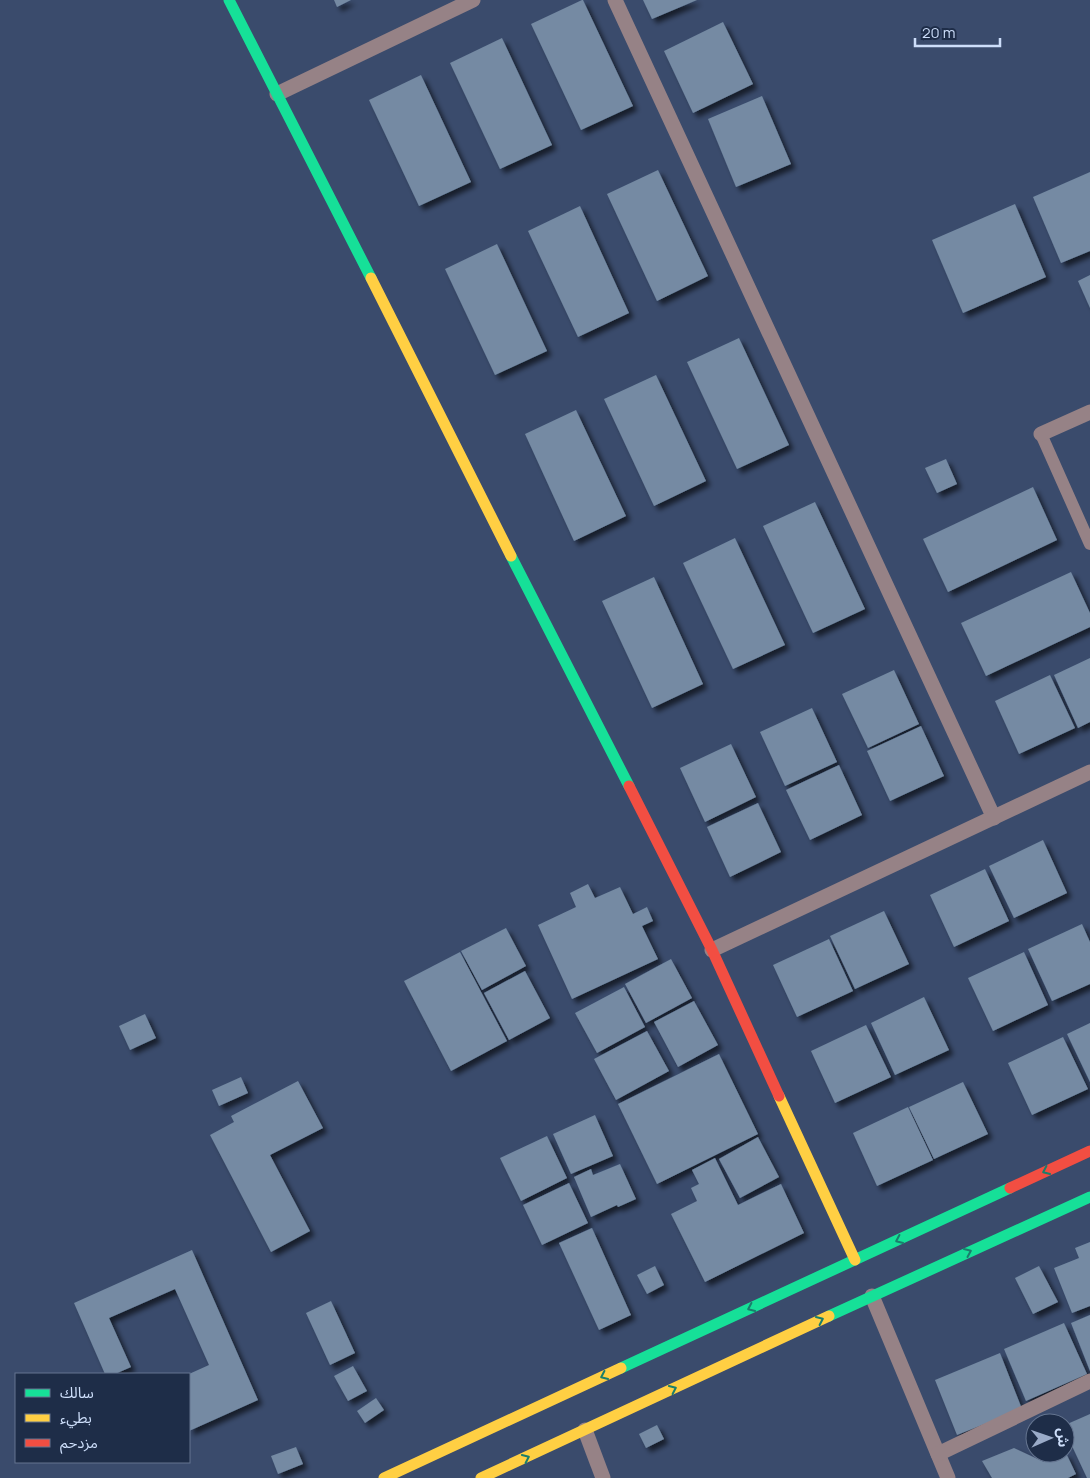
<svg xmlns="http://www.w3.org/2000/svg" width="1090" height="1478" viewBox="0 0 1090 1478" font-family="Manrope,'Noto Sans Arabic',sans-serif">
	<style>
		.building { fill: #748aa3; filter: url(#shadow) }
		.lines { fill: none; stroke-linecap: round; stroke-linejoin: round }
		.lane { stroke: #968286; stroke-width: 12 }
		.street { stroke: #968286; stroke-width: 15 }
		.fast { stroke: #16e098; stroke-width: 11 }
		.slow { stroke: #ffcf43; stroke-width: 11 }
		.jam { stroke: #f24e42; stroke-width: 11 }
		.oneway { stroke: #1a7e6c }
	</style>
	<defs>
		<filter id="shadow"><feDropShadow dx="4.5" dy="4.5" stdDeviation="2.5" flood-color="#0009"/></filter>
	</defs>
	<rect width="100%" height="100%" fill="#3a4b6c"/>
	<g class="building">
		<polygon points="334,0 351,0 337,7"/>
		<polygon points="582,0 583,0 633,106 581,130 531,24"/>
		<polygon points="643,0 697,0 652,19"/>
		<polygon points="723,22 753,84 693,113 664,51"/>
		<polygon points="502,38 552,145 500,169 450,63"/>
		<polygon points="421,75 471,182 419,206 369,100"/>
		<polygon points="762,96 791,164 736,187 708,119"/>
		<polygon points="658,170 708,276 657,301 607,194"/>
		<polygon points="1090,172 1090,251 1061,263 1033,197"/>
		<polygon points="1015,204 1046,277 963,313 932,240"/>
		<polygon points="580,206 629,313 578,337 528,231"/>
		<polygon points="497,244 547,351 495,375 445,269"/>
		<polygon points="1090,275 1090,308 1078,281"/>
		<polygon points="739,338 789,445 737,469 687,362"/>
		<polygon points="656,375 706,481 654,506 604,399"/>
		<polygon points="576,410 626,516 574,541 525,434"/>
		<polygon points="946,459 957,484 937,493 925,468"/>
		<polygon points="1033,487 1057,540 948,592 923,539"/>
		<polygon points="815,502 865,609 813,633 763,526"/>
		<polygon points="735,538 785,645 733,669 683,563"/>
		<polygon points="1071,572 1090,613 1090,627 986,676 961,623"/>
		<polygon points="654,577 703,684 652,708 602,601"/>
		<polygon points="1090,658 1090,722 1078,728 1054,675"/>
		<polygon points="894,670 919,724 868,748 842,694"/>
		<polygon points="1050,675 1075,728 1019,754 995,701"/>
		<polygon points="812,708 837,762 785,786 760,732"/>
		<polygon points="921,726 944,776 890,801 867,751"/>
		<polygon points="731,744 756,797 705,822 680,768"/>
		<polygon points="839,765 862,815 810,840 786,790"/>
		<polygon points="758,803 781,852 730,877 707,827"/>
		<polygon points="1043,840 1067,893 1014,918 989,866"/>
		<polygon points="985,869 1009,921 954,947 930,895"/>
		<polygon points="588,884 595,898 620,887 633,914 647,907 653,921 642,926 658,959 572,999 538,925 576,907 570,893"/>
		<polygon points="884,911 909,964 855,989 830,936"/>
		<polygon points="1082,924 1090,942 1090,984 1052,1001 1028,949"/>
		<polygon points="506,928 526,966 482,990 461,951"/>
		<polygon points="829,939 853,991 797,1017 773,965"/>
		<polygon points="460,952 507,1041 451,1071 404,981"/>
		<polygon points="1024,952 1048,1005 993,1031 968,978"/>
		<polygon points="671,959 692,998 646,1023 625,984"/>
		<polygon points="525,971 550,1018 509,1040 484,993"/>
		<polygon points="624,987 645,1027 597,1053 575,1013"/>
		<polygon points="924,997 949,1050 895,1075 871,1023"/>
		<polygon points="694,1001 718,1045 678,1067 654,1022"/>
		<polygon points="145,1014 156,1038 130,1050 119,1026"/>
		<polygon points="1090,1023 1090,1082 1067,1034"/>
		<polygon points="866,1025 891,1077 835,1103 811,1051"/>
		<polygon points="647,1031 669,1071 616,1100 594,1059"/>
		<polygon points="1063,1037 1088,1089 1032,1115 1008,1063"/>
		<polygon points="719,1054 758,1134 657,1184 618,1104"/>
		<polygon points="241,1077 248,1093 219,1106 212,1090"/>
		<polygon points="298,1081 323,1128 270,1155 310,1231 271,1252 210,1135 234,1122 231,1116"/>
		<polygon points="963,1082 988,1134 934,1159 909,1107"/>
		<polygon points="908,1107 933,1160 877,1186 853,1133"/>
		<polygon points="595,1115 613,1156 571,1174 553,1134"/>
		<polygon points="547,1136 567,1178 521,1201 500,1158"/>
		<polygon points="758,1137 779,1177 740,1198 719,1159"/>
		<polygon points="715,1158 738,1205 781,1184 804,1233 705,1282 671,1214 697,1201 691,1188 699,1184 692,1170"/>
		<polygon points="620,1164 636,1199 618,1207 617,1205 591,1217 574,1177 591,1169 593,1175"/>
		<polygon points="569,1183 588,1223 542,1245 523,1205"/>
		<polygon points="592,1228 631,1315 599,1330 559,1243"/>
		<polygon points="1090,1242 1090,1306 1072,1313 1054,1268 1079,1258 1075,1248"/>
		<polygon points="192,1250 258,1400 189,1431 189,1374 209,1365 175,1289 109,1318 131,1367 115,1374 105,1374 74,1303"/>
		<polygon points="655,1266 664,1285 647,1294 637,1275"/>
		<polygon points="1039,1266 1058,1302 1033,1314 1015,1278"/>
		<polygon points="331,1301 355,1353 330,1365 306,1313"/>
		<polygon points="1090,1315 1090,1371 1071,1323"/>
		<polygon points="1064,1323 1087,1374 1026,1401 1004,1349"/>
		<polygon points="1000,1353 1022,1409 957,1435 935,1380"/>
		<polygon points="353,1366 367,1391 348,1401 334,1376"/>
		<polygon points="376,1398 384,1410 365,1423 357,1411"/>
		<polygon points="1090,1414 1090,1478 1087,1478 1065,1431 1065,1425"/>
		<polygon points="657,1425 664,1439 646,1448 639,1434"/>
		<polygon points="296,1447 303,1464 278,1474 271,1456"/>
		<polygon points="1014,1448 1044,1462 1066,1453 1076,1474 1068,1478 992,1478 982,1461"/>
	</g>
	<g class="lines">
		<polyline class="lane" points="1041,434 1090,544"/>
		<g class="street">
			<polyline points="615,0 994,818"/>
			<polyline points="277,94 473,0"/>
			<polyline points="1041,434 1090,412"/>
			<polyline points="712,950 1090,772"/>
			<polyline points="872,1296 948,1478"/>
			<polyline points="585,1430 603,1478"/>
			<polyline points="938,1454 1090,1381"/>
		</g>
		<g class="fast">
			<polyline points="229,0 371,278"/>
			<polyline points="511,556 629,786"/>
			<polyline points="829,1316 1090,1197"/>
			<polyline points="621,1368 1010,1188"/>
		</g>
		<g class="slow">
			<polyline points="371,278 511,556"/>
			<polyline points="779,1096 855,1260"/>
			<polyline points="384,1478 621,1368"/>
			<polyline points="481,1478 829,1316"/>
		</g>
		<g class="jam">
			<polyline points="629,786 712,950 779,1096"/>
			<polyline points="1010,1188 1090,1151"/>
		</g>
	</g>
	<defs><path id="oneway-chevron" d="M-2-3.5L2.5 0L-2 3.5" fill="none" stroke-width="1.6" stroke-linecap="round" stroke-linejoin="round" transform="scale(1.25)"/></defs>
	<g class="oneway">
		<use href="#oneway-chevron" transform="translate(1046 1171) rotate(155)"/>
		<use href="#oneway-chevron" transform="translate(899 1240) rotate(155)"/>
		<use href="#oneway-chevron" transform="translate(968 1252) rotate(-24)"/>
		<use href="#oneway-chevron" transform="translate(751 1308) rotate(155)"/>
		<use href="#oneway-chevron" transform="translate(820 1320) rotate(-25)"/>
		<use href="#oneway-chevron" transform="translate(604 1376) rotate(155)"/>
		<use href="#oneway-chevron" transform="translate(673 1389) rotate(-25)"/>
		<use href="#oneway-chevron" transform="translate(526 1458) rotate(-25)"/>
	</g>
	<rect x="15" y="1373" width="175" height="90" fill="#1e2d48" stroke="#64748f"/>
	<rect x="25" y="1389" width="25" height="8" fill="#16e098" stroke="#64748f"/>
	<text x="60" y="1398" font-size="15" fill="#cddefa">سالك</text>
	<rect x="25" y="1414" width="25" height="8" fill="#ffcf43" stroke="#64748f"/>
	<text x="60" y="1423" font-size="15" fill="#cddefa">بطيء</text>
	<rect x="25" y="1439" width="25" height="8" fill="#f24e42" stroke="#64748f"/>
	<text x="60" y="1448" font-size="15" fill="#cddefa">مزدحم</text>
	<g transform="translate(1050 1438) rotate(88)"><circle r="24" fill="#1e2d48" stroke="#64748f"/>
	<path d="M0-4L9 19L0 12L-9 19Z" fill="#9aabc8"/>
	<text y="-8" font-size="14" font-weight="bold" text-anchor="middle" fill="#cddefa">ش</text>
	</g>
	<path d="M915 38v8h85v-8" fill="none" stroke="#cddefa" stroke-width="2.5"/>
	<text x="922" y="38" font-size="15" fill="#cddefa" stroke="#1e2d48" stroke-width="4" paint-order="stroke">20 m</text>
</svg>
